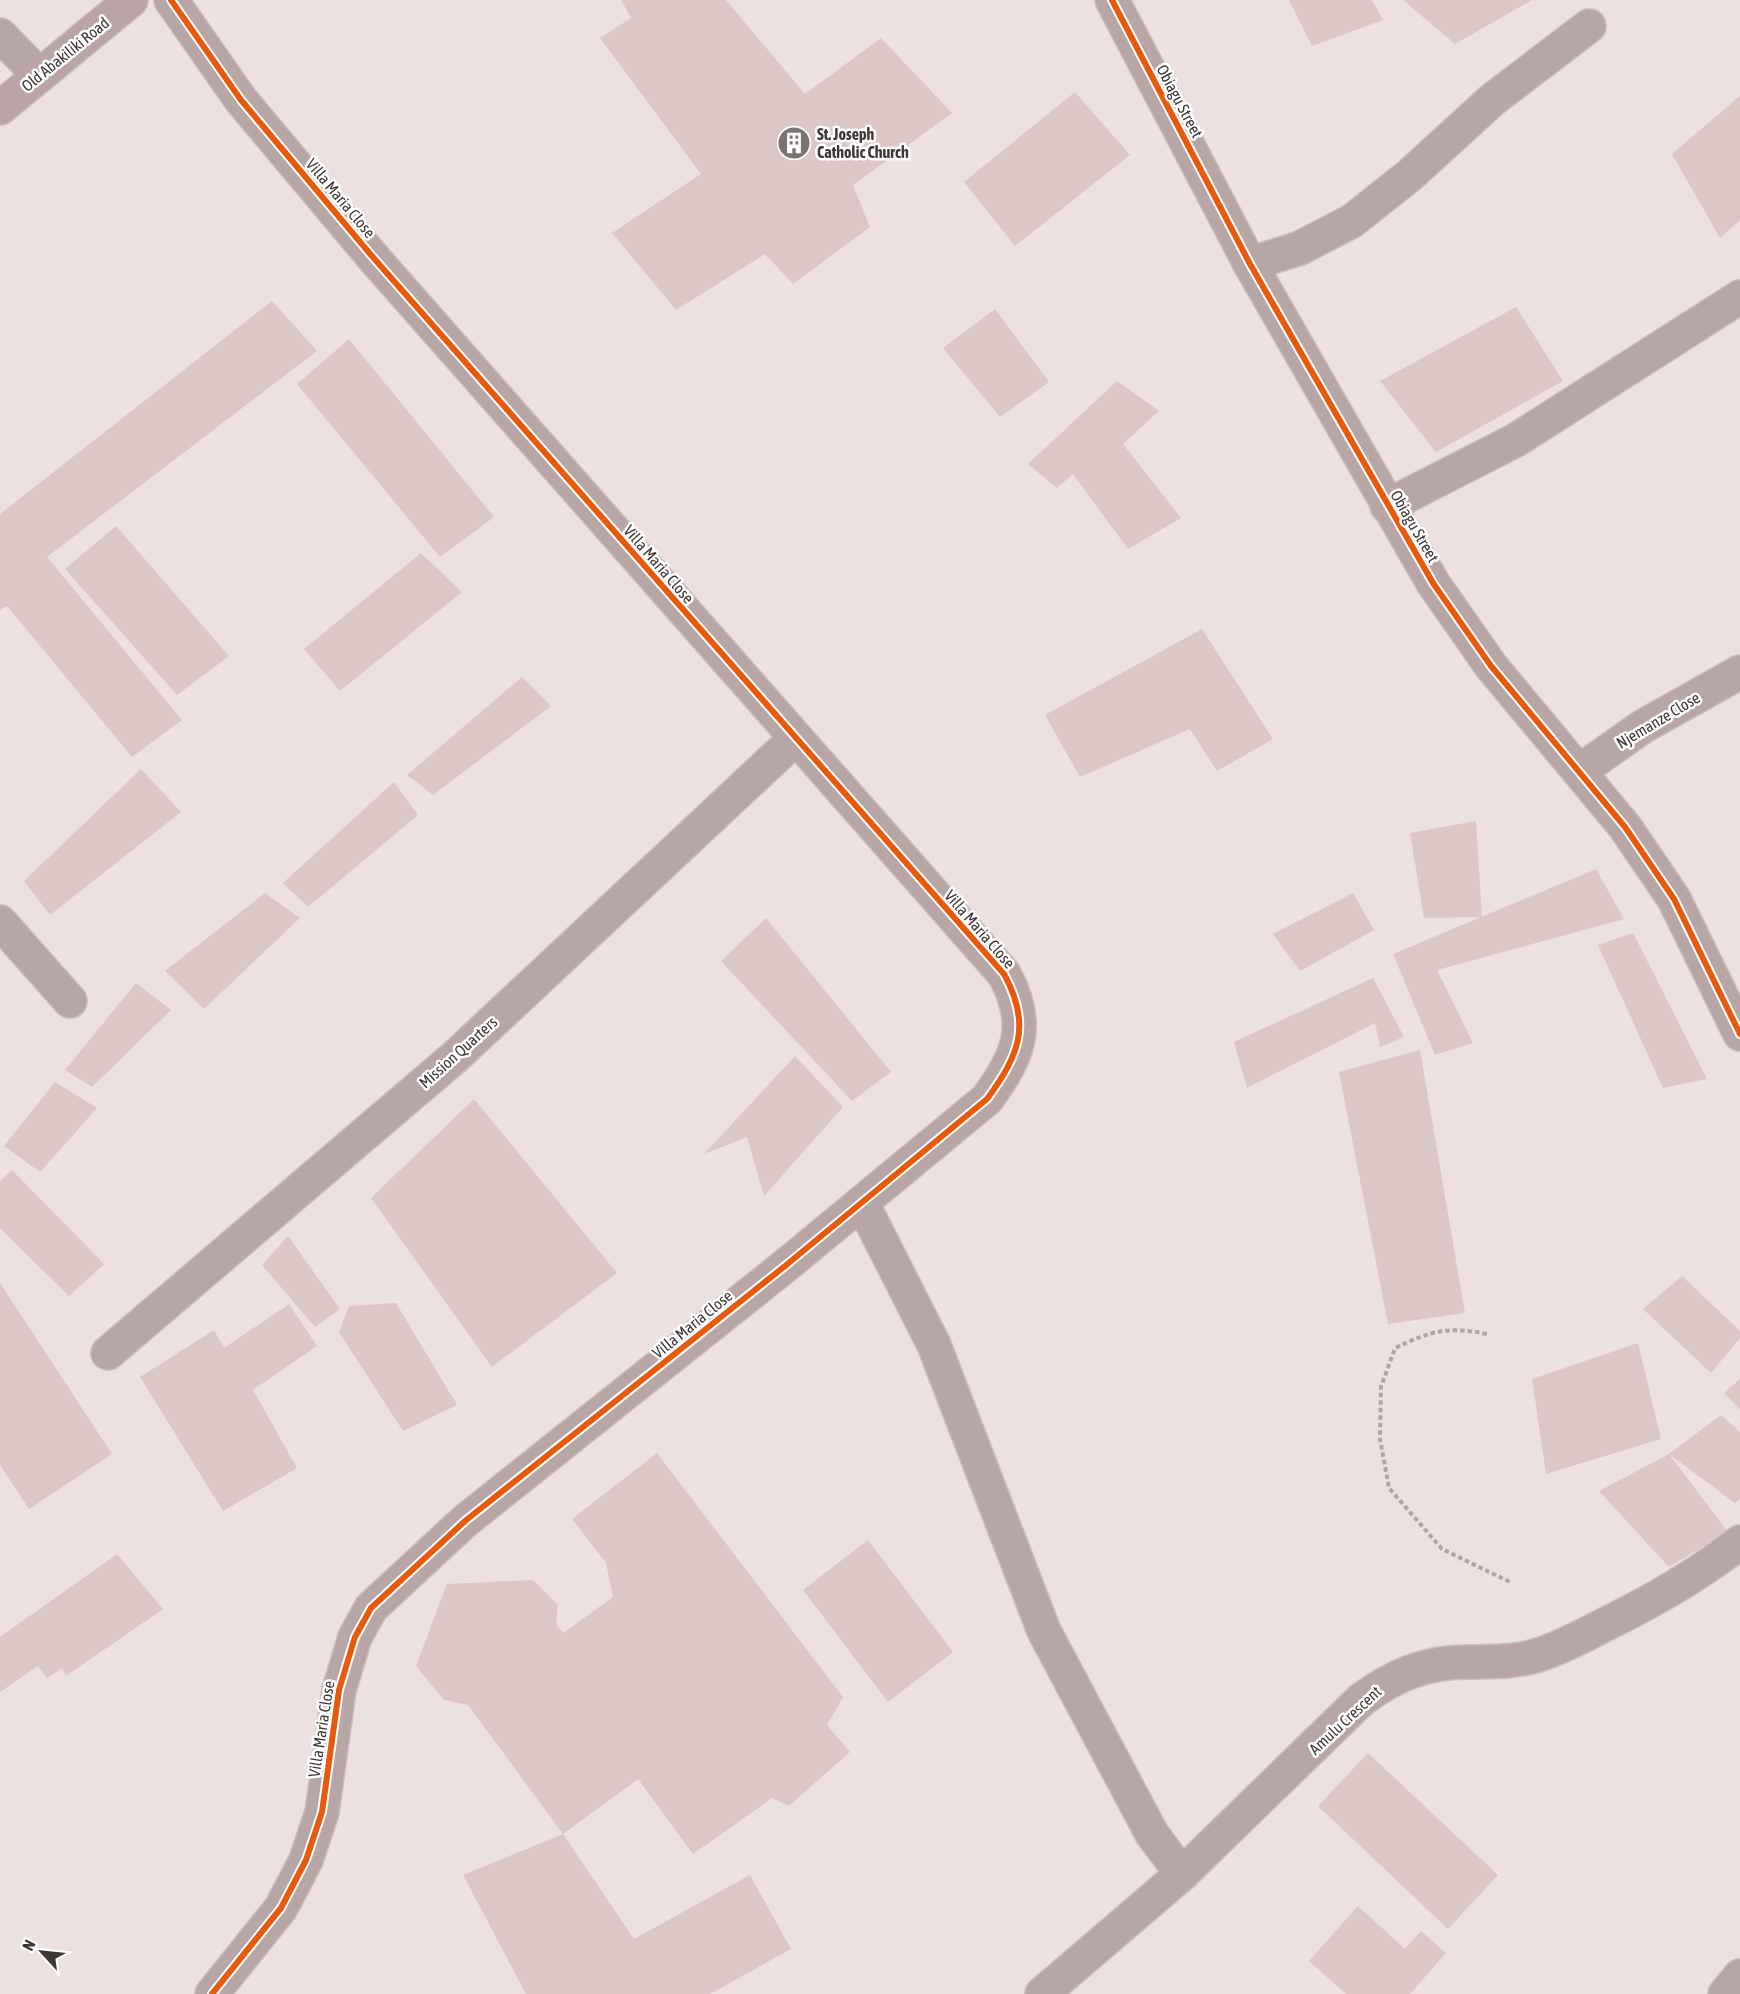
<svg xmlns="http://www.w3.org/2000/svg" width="1740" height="1994" viewBox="0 0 1740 1994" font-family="'Asap Condensed',sans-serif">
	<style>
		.building { fill: #dcc7c7 }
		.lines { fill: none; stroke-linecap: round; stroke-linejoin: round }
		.street-casing { stroke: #c9bfbf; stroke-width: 36 }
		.primary-casing { stroke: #c9bfbf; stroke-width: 36 }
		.path { stroke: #b2a4a4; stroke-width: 4; stroke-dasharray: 4.5 3; stroke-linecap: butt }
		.street { stroke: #b8a5a6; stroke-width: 33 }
		.primary { stroke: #baa4a6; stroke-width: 33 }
		.cycleway-casing { stroke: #fff; stroke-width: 10 }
		.cycleway { stroke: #e8590c; stroke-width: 6 }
		.labels { text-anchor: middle; stroke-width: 5; stroke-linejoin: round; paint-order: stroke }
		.street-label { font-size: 16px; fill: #3f3636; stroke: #fff }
		.poi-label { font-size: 16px; font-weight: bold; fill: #3f3636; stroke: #fff; text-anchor: start }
	</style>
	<rect width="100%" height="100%" fill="#ede0e0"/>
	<g class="building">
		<polygon points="621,0 726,0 805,94 881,38 952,113 853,185 870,227 793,284 765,254 676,310 612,233 701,174 600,38 631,18"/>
		<polygon points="1289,0 1372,0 1383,20 1312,46"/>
		<polygon points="1403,0 1532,0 1455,44"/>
		<polygon points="1075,92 1130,155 1015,246 964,182"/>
		<polygon points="1740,96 1740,220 1720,238 1672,154"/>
		<polygon points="272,301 317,351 47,557 182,720 132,757 7,606 0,610 0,514"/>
		<polygon points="1516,307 1563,381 1436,452 1380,381"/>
		<polygon points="995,309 1049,382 1000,417 943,348"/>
		<polygon points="349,339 494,517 440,557 297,384"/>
		<polygon points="1117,381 1159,411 1123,444 1181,518 1128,549 1073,474 1057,488 1028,464"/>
		<polygon points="116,526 229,656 177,695 65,569"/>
		<polygon points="421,553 462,592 340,691 304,649"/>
		<polygon points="1202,629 1273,739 1217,771 1190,729 1080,777 1045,715"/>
		<polygon points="522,677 551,706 433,795 407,775"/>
		<polygon points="141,769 181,812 50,915 24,881"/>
		<polygon points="394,782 418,815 308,907 283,883"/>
		<polygon points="1476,821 1482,917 1424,918 1410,833"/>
		<polygon points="1596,869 1624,919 1437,970 1473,1043 1435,1055 1393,954"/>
		<polygon points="265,893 300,918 204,1009 165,971"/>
		<polygon points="1353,893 1374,930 1300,971 1273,934"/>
		<polygon points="766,918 891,1072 852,1101 721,961"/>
		<polygon points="1633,933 1707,1079 1663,1088 1598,945"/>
		<polygon points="1373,978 1404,1037 1380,1047 1375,1023 1247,1088 1234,1042"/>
		<polygon points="136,983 171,1010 92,1087 65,1070"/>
		<polygon points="1420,1050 1465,1313 1388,1324 1339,1072"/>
		<polygon points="795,1056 843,1107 764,1196 747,1137 704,1154"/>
		<polygon points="55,1082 97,1108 40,1172 4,1146"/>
		<polygon points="474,1099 617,1273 492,1367 371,1198"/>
		<polygon points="12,1170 104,1264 69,1296 0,1228 0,1181"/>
		<polygon points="288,1236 340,1309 315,1327 262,1265"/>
		<polygon points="1682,1276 1740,1331 1740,1338 1711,1373 1643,1309"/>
		<polygon points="0,1283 112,1454 29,1509 0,1465"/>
		<polygon points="396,1303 457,1405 403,1431 339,1332 349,1306"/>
		<polygon points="289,1304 317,1346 253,1390 297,1468 223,1511 140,1377 214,1330 224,1348"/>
		<polygon points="1638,1343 1661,1439 1546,1474 1532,1379"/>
		<polygon points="1740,1379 1740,1409 1724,1393"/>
		<polygon points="1721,1415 1740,1432 1740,1499 1735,1503 1669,1454 1728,1532 1669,1567 1599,1491 1669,1454"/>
		<polygon points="657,1453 843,1697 827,1725 850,1752 789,1806 772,1798 693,1854 638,1779 563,1834 468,1705 444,1700 416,1666 447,1584 533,1580 558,1605 556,1624 563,1633 613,1597 606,1563 572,1519"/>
		<polygon points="868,1540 953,1652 888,1702 803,1590"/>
		<polygon points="117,1554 163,1609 66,1676 62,1668 47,1678 38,1666 0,1692 0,1637"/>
		<polygon points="1368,1753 1498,1875 1448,1929 1318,1806"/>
		<polygon points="563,1834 634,1939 750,1875 791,1949 710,1994 526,1994 463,1875"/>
		<polygon points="1358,1906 1405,1949 1421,1931 1446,1953 1410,1994 1346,1994 1309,1961"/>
	</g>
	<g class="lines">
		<g class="street-casing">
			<g id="street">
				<path d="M 171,0 L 241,100 L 371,255 L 1004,974 C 1032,1025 1019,1055 987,1099 L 785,1266 L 465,1521 L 371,1608 L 355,1637 L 339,1690 L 322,1812 L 306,1860 L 281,1908 L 212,1994"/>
				<polyline points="1112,0 1250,264 1433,583 1491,666 1625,827 1674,899 1740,1034"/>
				<polyline points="0,35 39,75"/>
				<polyline points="1250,264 1300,248 1352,221 1410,175 1492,100 1589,26"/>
				<polyline points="1387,506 1516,440 1740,297"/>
				<polyline points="1580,771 1642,727 1740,672"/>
				<polyline points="0,922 70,1001"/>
				<polyline points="862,1203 934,1345 1044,1631 1152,1834 1182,1874"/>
				<polyline points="108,1353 456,1056 796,738"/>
				<path d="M 1042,1994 L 1182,1874 L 1361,1700 C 1393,1676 1425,1662 1466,1662 C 1490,1661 1515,1663 1538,1655 C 1564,1647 1588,1633 1612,1621 C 1658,1598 1700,1574 1740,1542"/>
				<polyline points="1725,1994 1740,1976"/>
			</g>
		</g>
		<g class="primary-casing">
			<polyline id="primary" points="0,108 131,0"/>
		</g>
		<path class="path" d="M 1487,1334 C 1447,1326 1431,1331 1395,1348 L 1381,1387 L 1380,1439 L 1389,1488 L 1442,1549 L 1512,1583"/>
		<use href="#street" class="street"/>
		<use href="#primary" class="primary"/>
		<g class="cycleway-casing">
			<g id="cycleway">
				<path d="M 171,0 L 241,100 L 371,255 L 1004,974 C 1032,1025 1019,1055 987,1099 L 785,1266 L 465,1521 L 371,1608 L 355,1637 L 339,1690 L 322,1812 L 306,1860 L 281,1908 L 212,1994"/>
				<polyline points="1112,0 1250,264 1433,583 1491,666 1625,827 1674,899 1740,1034"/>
			</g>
		</g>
		<use href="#cycleway" class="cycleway"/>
	</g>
	<defs>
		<g id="building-disc" transform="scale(1.725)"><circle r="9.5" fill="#7c7272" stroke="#fff"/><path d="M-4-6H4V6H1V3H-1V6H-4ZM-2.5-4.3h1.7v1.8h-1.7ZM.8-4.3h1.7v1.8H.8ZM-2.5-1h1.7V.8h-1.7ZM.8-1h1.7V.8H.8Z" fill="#fff"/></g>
	</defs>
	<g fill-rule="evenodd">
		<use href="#building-disc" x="794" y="143"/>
	</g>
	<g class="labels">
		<g class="street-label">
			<text transform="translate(65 54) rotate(-39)" y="6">Old Abakiliki Road</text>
			<text transform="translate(1180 101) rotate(62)" y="6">Obiagu Street</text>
			<text transform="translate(341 198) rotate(50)" y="6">Villa Maria Close</text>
			<text transform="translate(1415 526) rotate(60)" y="6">Obiagu Street</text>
			<text transform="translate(659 564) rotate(49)" y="6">Villa Maria Close</text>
			<text transform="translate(1658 720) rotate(-31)" y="6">Njemanze Close</text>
			<text transform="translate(980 929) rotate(49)" y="6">Villa Maria Close</text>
			<text transform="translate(458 1052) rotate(-42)" y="6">Mission Quarters</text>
			<text transform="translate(692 1324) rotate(-39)" y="6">Villa Maria Close</text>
			<text transform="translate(1345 1720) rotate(-43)" y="6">Amulu Crescent</text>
			<text transform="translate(321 1729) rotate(-81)" y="6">Villa Maria Close</text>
		</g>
		<g class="poi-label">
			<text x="817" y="140">St. Joseph<tspan x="817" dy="18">Catholic Church</tspan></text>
		</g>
	</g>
	<g transform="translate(42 1952) rotate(297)" stroke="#ffffff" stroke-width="4.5" paint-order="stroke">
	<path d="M0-4.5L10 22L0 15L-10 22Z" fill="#3f3636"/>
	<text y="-9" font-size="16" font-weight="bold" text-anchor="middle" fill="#3f3636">N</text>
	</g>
</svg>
